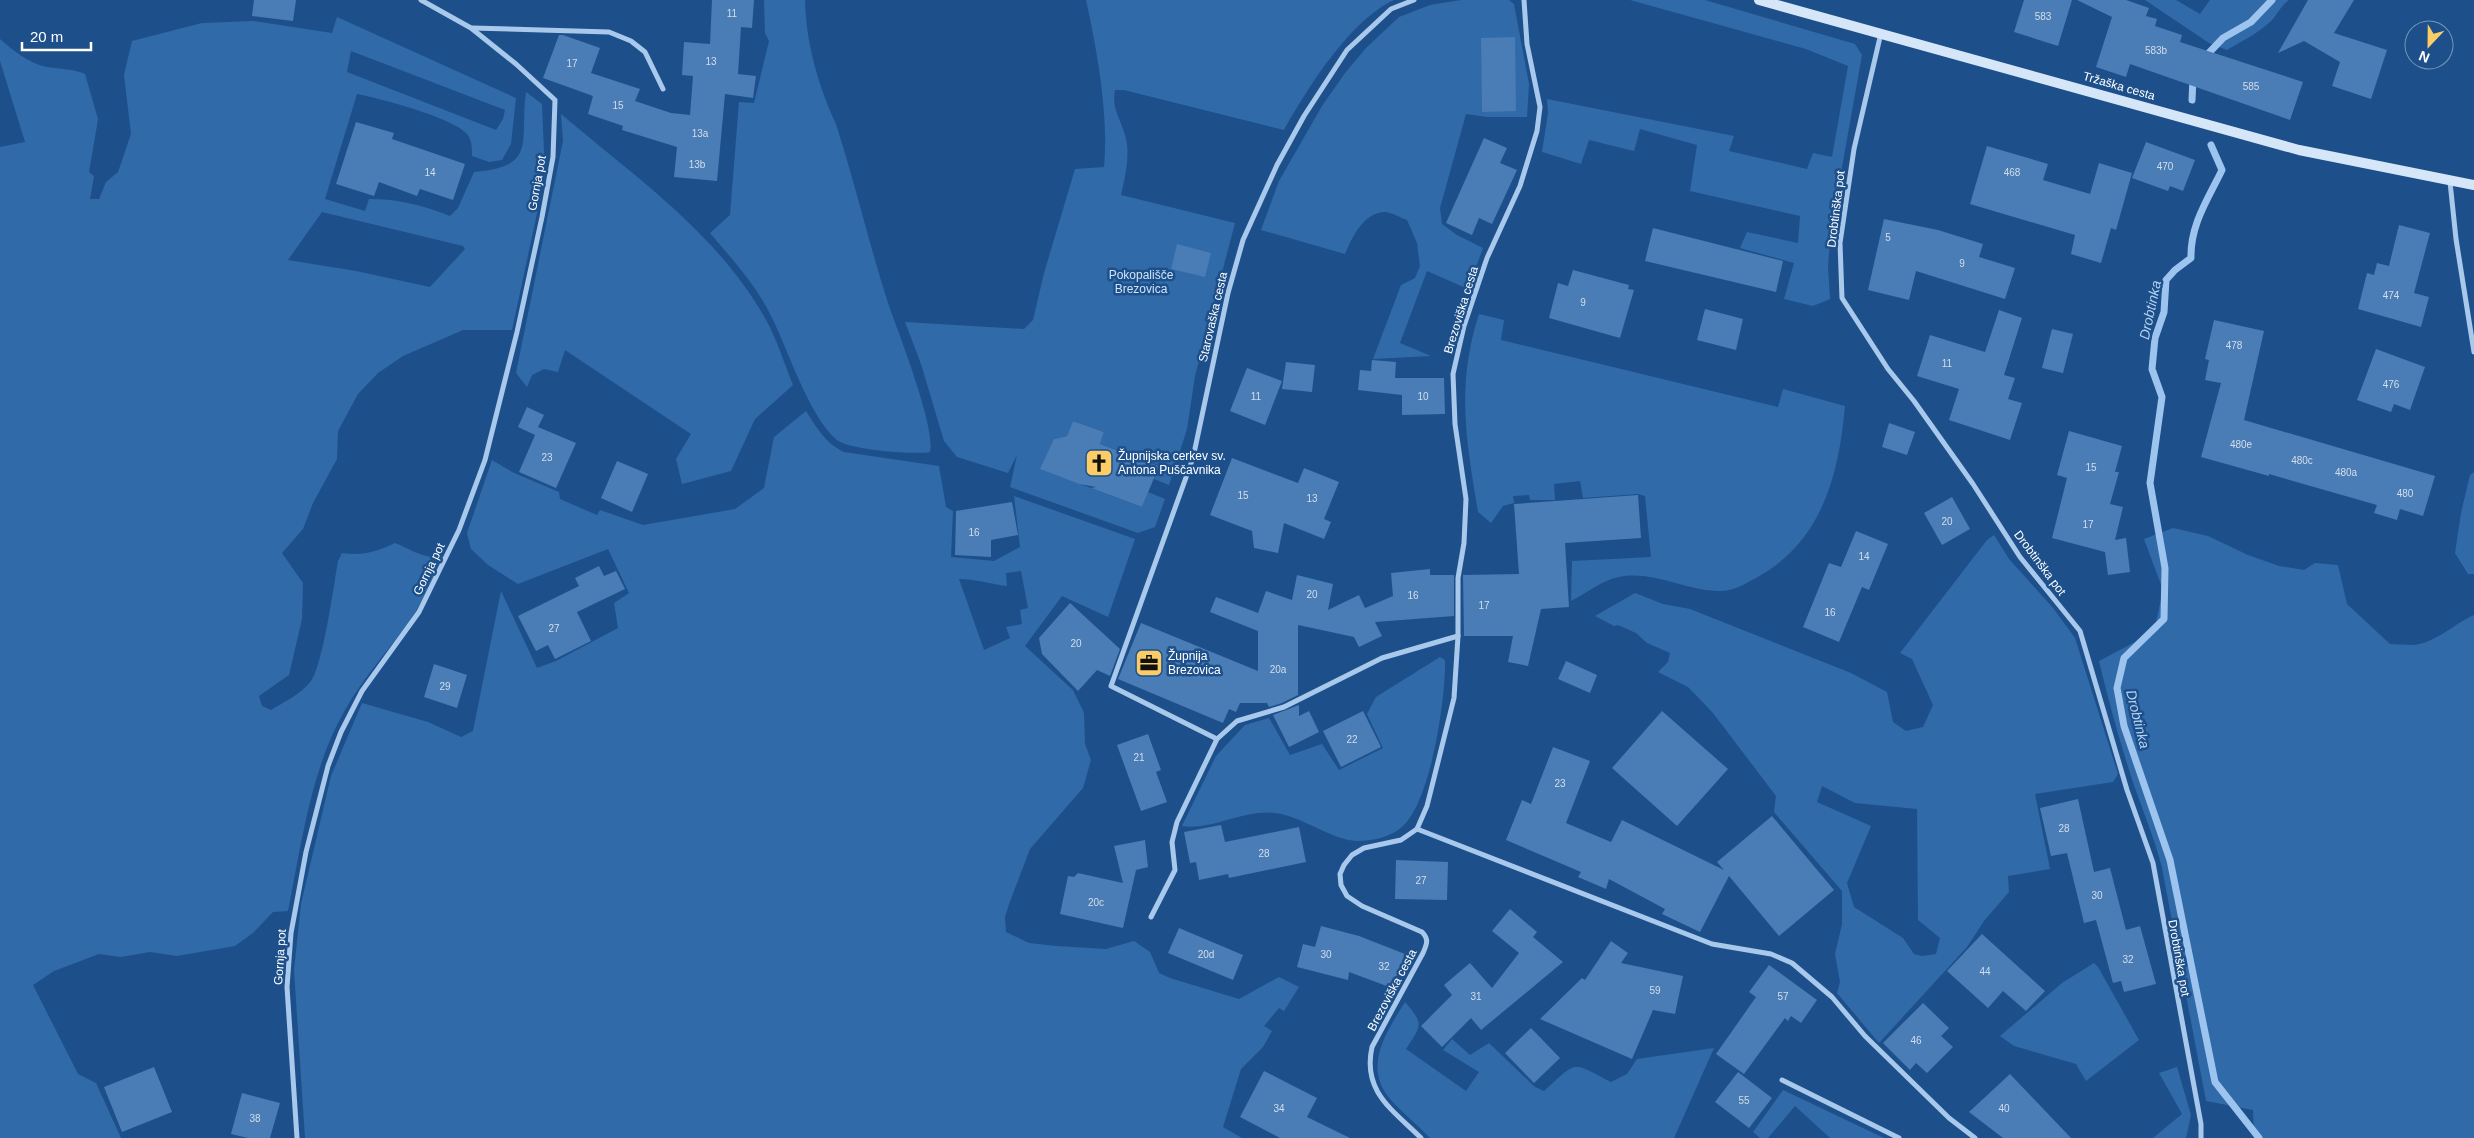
<svg xmlns="http://www.w3.org/2000/svg" width="2474" height="1138" viewBox="0 0 2474 1138" font-family="Helvetica,sans-serif">
	<style>
		.green { fill: #306aa9; fill-rule: evenodd }
		.lines { fill: none; stroke-linecap: round; stroke-linejoin: round }
		.stream { stroke: #9cc4ee; stroke-width: 7 }
		.building { fill: #4a7cb5 }
		.minor { stroke: #a9c9ec; stroke-width: 5 }
		.secondary { stroke: #d5e6f9; stroke-width: 10 }
		.labels { text-anchor: middle; stroke-width: 5; stroke-linejoin: round; paint-order: stroke }
		.number-label { font-size: 10px; fill: #d2deec }
		.street-label { font-size: 12px; fill: #fff; stroke: #1d508b }
		.park-label { font-size: 12px; fill: #cee3f9; stroke: #1d508b }
		.poi-label { font-size: 12px; fill: #fff; stroke: #1d508b; text-anchor: start }
		.water-label { font-size: 14px; font-style: italic; fill: #b5d3f3; stroke: #1d508b }
	</style>
	<rect width="100%" height="100%" fill="#1d508b"/>
	<g class="green">
		<path d="M 764,0 L 805,0 C 806,43 818,85 836,124 C 855,183 869,244 888,303 C 898,332 936,427 930,452 C 915,455 849,450 837,440 C 809,417 788,349 771,316 C 756,285 732,259 710,233 L 730,215 L 739,102 L 754,103 L 769,41 L 765,33 Z"/>
		<path d="M 1086,0 L 1394,0 C 1350,20 1307,89 1284,130 L 1124,90 L 1115,90 C 1111,110 1122,120 1126,139 C 1130,156 1125,178 1121,195 L 1235,223 L 1195,376 L 1187,429 L 1169,485 L 1154,479 L 1159,465 L 1100,444 L 1104,432 L 1073,421 L 1067,436 L 1054,439 L 1053,474 L 1142,507 L 1148,492 L 1165,499 L 1155,527 L 1138,533 L 1010,487 L 1017,455 L 1008,473 L 957,457 L 944,441 L 921,364 L 905,322 L 1024,329 L 1033,320 L 1044,273 L 1075,169 L 1104,167 C 1109,116 1097,50 1086,0 Z"/>
		<path d="M 1461,0 L 1509,0 L 1514,4 L 1529,84 L 1527,117 L 1487,117 L 1466,114 L 1440,208 L 1442,224 L 1457,235 L 1483,248 L 1468,289 L 1427,271 L 1400,343 L 1431,356 L 1373,359 L 1401,285 L 1415,278 L 1420,266 L 1417,243 L 1407,220 C 1401,218 1391,212 1384,212 C 1363,213 1352,238 1345,254 L 1261,230 L 1279,181 L 1322,106 L 1345,73 L 1366,48 L 1399,17 L 1430,5 Z"/>
		<polygon points="1630,0 1705,0 1855,44 1862,55 1831,229 1828,266 1830,299 1813,306 1784,299 1794,263 1740,248 1747,232 1798,243 1800,216 1690,191 1697,145 1640,129 1634,151 1589,140 1581,164 1542,152 1548,113 1547,99 1734,136 1729,151 1807,169 1813,153 1832,157 1848,66 1806,49"/>
		<path d="M 2145,0 L 2176,0 L 2200,14 L 2210,0 L 2289,0 C 2281,5 2278,14 2271,21 C 2259,33 2242,41 2227,50 L 2209,43 Z"/>
		<path d="M 337,17 L 516,98 L 511,144 L 502,160 L 489,162 L 472,156 C 472,148 472,140 467,134 C 454,118 379,98 357,94 L 325,199 L 365,211 L 369,199 C 399,199 422,205 450,216 L 458,208 L 474,172 C 539,167 519,140 526,92 L 542,104 L 545,176 L 512,330 L 463,330 L 403,356 L 378,373 L 358,394 L 338,431 L 337,459 L 313,503 L 303,529 L 282,553 L 303,583 L 302,619 L 289,675 L 259,696 L 262,706 L 271,710 C 284,702 301,694 311,681 C 323,665 334,584 338,561 L 342,553 C 363,556 376,552 395,543 C 413,550 424,560 443,556 C 434,574 426,594 416,611 C 394,645 365,674 345,710 C 311,768 301,846 288,911 L 273,912 L 253,933 L 235,946 L 177,956 L 150,952 L 121,957 L 99,954 L 54,971 L 33,985 L 78,1074 L 96,1083 L 121,1138 L 0,1138 L 0,147 L 25,142 L 0,61 L 0,39 C 14,51 28,63 47,67 C 60,69 73,69 85,74 L 98,119 L 89,172 L 94,176 L 90,199 L 99,199 L 106,182 L 118,172 L 131,134 L 124,75 L 132,41 L 202,23 L 254,21 L 332,33 ZM 351,51 L 505,110 L 503,119 L 496,130 L 347,72 ZM 322,212 L 463,246 L 465,249 L 430,287 L 356,271 L 288,260 Z"/>
		<path d="M 561,114 C 634,176 717,233 765,318 C 777,339 784,363 793,385 L 755,419 L 731,471 L 682,484 L 676,459 L 691,434 L 565,350 L 558,372 L 544,369 L 532,375 L 527,387 L 516,373 L 563,141 Z"/>
		<path d="M 1479,314 L 1504,320 L 1501,340 L 1778,407 L 1783,389 L 1845,406 C 1839,473 1823,539 1761,575 C 1745,584 1734,592 1716,591 C 1683,589 1651,570 1619,577 C 1602,580 1587,593 1571,601 L 1572,561 L 1651,557 L 1645,496 L 1638,494 L 1583,498 L 1580,481 L 1554,484 L 1555,500 L 1530,500 L 1529,495 L 1513,496 L 1514,503 L 1503,506 L 1491,523 L 1478,512 C 1466,440 1456,385 1479,314 Z"/>
		<path d="M 806,411 C 817,428 825,443 844,452 L 939,466 L 946,507 L 953,511 L 951,557 L 994,561 L 1020,547 L 1014,496 L 1135,539 L 1108,617 L 1062,596 L 1025,646 L 1073,690 L 1084,713 L 1085,744 L 1091,760 L 1083,788 L 1030,849 L 1009,904 L 1005,917 L 1006,932 L 1029,943 L 1056,946 L 1106,949 L 1134,941 L 1150,952 L 1159,973 L 1170,978 L 1239,999 L 1279,977 L 1299,987 L 1284,1011 L 1279,1008 L 1264,1026 L 1272,1031 L 1263,1047 L 1241,1069 L 1223,1127 L 1242,1138 L 305,1138 L 294,970 L 301,904 L 331,776 L 362,703 L 428,722 L 461,737 L 473,731 L 501,591 L 537,668 L 556,661 L 618,628 L 614,603 L 629,593 L 608,549 L 518,584 L 488,565 L 471,549 L 467,533 L 492,460 L 512,472 L 559,492 L 560,499 L 597,515 L 600,510 L 643,525 L 735,509 L 764,488 L 774,437 ZM 1021,571 L 1028,608 L 1020,610 L 1022,624 L 1006,627 L 1010,638 L 984,650 L 959,579 C 976,579 990,584 1007,586 L 1006,573 Z"/>
		<polygon points="2474,472 2474,574 2468,574 2455,553 2461,513 2470,475"/>
		<path d="M 2173,528 L 2208,536 L 2248,555 L 2279,566 L 2304,570 L 2315,563 L 2338,565 L 2347,604 L 2390,644 C 2398,644 2407,645 2414,645 C 2437,642 2454,624 2474,615 L 2474,1138 L 2254,1138 L 2253,1110 L 2206,1101 L 2162,868 C 2154,835 2140,805 2130,773 C 2118,736 2108,698 2099,661 L 2135,642 L 2155,627 L 2163,590 L 2144,539 Z"/>
		<path d="M 1994,535 L 2009,559 L 2053,608 L 2075,638 L 2118,774 L 2113,782 L 2035,794 L 2050,869 L 2008,876 L 2009,892 L 1984,921 L 1967,947 L 1879,1043 L 1837,993 L 1840,982 L 1835,954 L 1842,924 L 1842,891 L 1774,812 L 1776,796 L 1713,713 L 1688,687 L 1658,672 L 1668,662 L 1670,653 L 1647,643 L 1636,633 L 1618,625 L 1614,626 L 1595,616 L 1635,593 L 1663,604 L 1690,609 L 1851,673 L 1887,692 L 1893,722 L 1906,731 L 1923,727 L 1933,705 L 1912,659 L 1900,653 L 1987,540 ZM 1822,786 L 1855,803 L 1917,809 L 1918,920 L 1940,938 L 1936,954 L 1922,956 L 1914,954 L 1903,938 L 1854,907 L 1847,883 L 1871,826 L 1817,802 Z"/>
		<path d="M 1440,657 L 1445,660 C 1446,698 1431,800 1403,826 C 1392,837 1372,841 1357,841 C 1332,840 1301,816 1275,813 C 1243,809 1212,831 1182,826 L 1216,756 L 1245,725 L 1269,718 L 1290,755 L 1322,744 L 1339,770 L 1383,748 L 1367,714 L 1376,697 Z"/>
		<polygon points="2094,963 2098,967 2139,1040 2086,1081 2076,1064 2014,1046 2000,1036 2062,983"/>
		<path d="M 1405,1002 C 1425,1025 1421,1025 1406,1049 L 1466,1091 L 1479,1072 L 1443,1050 L 1452,1039 L 1470,1055 L 1489,1043 L 1535,1087 L 1544,1091 C 1578,1060 1571,1061 1611,1082 L 1627,1074 L 1637,1059 L 1714,1048 L 1674,1138 L 1430,1138 C 1418,1125 1402,1113 1391,1100 C 1362,1067 1386,1033 1405,1002 Z"/>
		<polygon points="2177,1067 2191,1115 2186,1138 2153,1138 2182,1114 2159,1073"/>
		<polygon points="1783,1090 1884,1138 1830,1138 1795,1106 1768,1138 1760,1138 1753,1132"/>
	</g>
	<g class="lines">
		<g class="stream">
			<polyline points="2205,57 2223,38 2251,22 2272,0"/>
			<polyline points="2192,100 2193,78"/>
			<path d="M 2211,145 L 2222,170 C 2208,199 2190,225 2191,258 L 2175,270 L 2166,280 L 2164,312 L 2155,338 L 2152,369 L 2162,397 L 2150,483 L 2165,568 L 2164,619 L 2124,658 L 2117,688 L 2124,726 L 2170,860 L 2215,1082 L 2259,1138"/>
		</g>
	</g>
	<g class="building">
		<polygon points="254,0 296,0 293,21 252,16"/>
		<polygon points="712,0 754,0 752,28 741,27 738,74 756,76 753,98 725,94 717,181 674,177 677,147 622,130 623,126 588,114 593,96 543,78 559,35 563,35 600,48 591,73 640,89 635,101 671,113 690,115 693,76 682,75 684,42 710,44"/>
		<polygon points="2024,0 2072,0 2058,46 2014,32"/>
		<polygon points="2077,0 2126,0 2149,8 2146,16 2157,19 2155,26 2182,35 2180,42 2303,82 2290,120 2130,64 2126,77 2096,67 2112,17"/>
		<polygon points="2308,0 2354,0 2334,33 2387,50 2371,99 2332,86 2340,62 2304,41 2278,53"/>
		<polygon points="1515,37 1516,111 1482,112 1481,38"/>
		<polygon points="356,122 394,133 392,139 465,164 453,200 420,189 417,196 379,182 374,196 336,184"/>
		<polygon points="1484,138 1507,148 1500,163 1517,170 1492,224 1479,218 1472,235 1446,223"/>
		<polygon points="2146,142 2195,160 2183,191 2170,186 2168,191 2132,178"/>
		<polygon points="1987,146 2048,164 2043,180 2090,194 2099,163 2132,173 2116,230 2111,228 2101,263 2071,254 2075,235 1970,204"/>
		<polygon points="1884,219 1938,230 1983,244 1979,257 2015,268 2005,299 1916,271 1909,300 1868,290"/>
		<polygon points="2399,225 2430,233 2414,293 2429,297 2421,327 2358,309 2367,273 2374,275 2377,263 2389,266"/>
		<polygon points="1653,228 1783,261 1776,292 1645,261"/>
		<polygon points="1177,244 1211,253 1205,277 1171,269"/>
		<polygon points="1573,270 1629,285 1628,289 1634,290 1620,338 1549,318 1558,283 1568,286"/>
		<polygon points="1705,309 1743,319 1736,350 1697,340"/>
		<polygon points="1999,310 2022,318 2004,375 2015,378 2008,399 2022,403 2010,440 1949,420 1959,389 1917,376 1930,335 1985,352"/>
		<polygon points="2214,320 2264,331 2244,420 2435,476 2423,516 2400,509 2397,520 2374,513 2377,505 2269,474 2269,476 2201,457 2221,383 2205,380 2209,360 2205,359"/>
		<polygon points="2052,329 2073,334 2063,373 2042,368"/>
		<polygon points="2376,349 2425,367 2410,410 2394,404 2391,412 2357,400"/>
		<polygon points="1372,360 1396,362 1395,378 1444,378 1445,414 1402,415 1402,395 1358,390 1360,370 1371,371"/>
		<polygon points="1286,362 1315,365 1312,392 1282,389"/>
		<polygon points="1247,368 1282,381 1265,425 1230,411"/>
		<polygon points="527,407 544,415 538,427 576,443 556,488 519,472 535,435 518,427"/>
		<polygon points="1073,421 1104,432 1100,444 1159,466 1142,507 1091,488 1096,487 1079,484 1040,469 1054,439 1067,436"/>
		<polygon points="1889,423 1915,432 1907,455 1882,447"/>
		<polygon points="2069,431 2122,446 2115,472 2119,472 2110,504 2123,507 2115,540 2126,538 2130,572 2108,575 2105,552 2052,538 2067,478 2057,475"/>
		<polygon points="1232,458 1298,483 1304,468 1339,482 1324,519 1331,522 1324,539 1284,523 1278,553 1254,548 1252,531 1210,515"/>
		<polygon points="617,461 648,474 632,512 601,498"/>
		<polygon points="1638,495 1641,538 1565,543 1569,607 1541,609 1528,666 1508,662 1513,636 1464,636 1463,575 1519,574 1514,504"/>
		<polygon points="1952,497 1970,529 1942,545 1924,513"/>
		<polygon points="1012,502 1018,535 991,540 991,557 955,555 956,511"/>
		<polygon points="1856,531 1888,544 1869,590 1862,587 1839,642 1803,627 1829,563 1841,567"/>
		<polygon points="599,566 604,576 616,571 625,589 577,612 591,641 555,659 548,645 536,651 518,616 579,586 575,578"/>
		<polygon points="1430,569 1430,575 1454,575 1454,616 1375,622 1382,636 1359,647 1354,637 1298,625 1298,695 1282,703 1269,707 1267,703 1240,703 1236,712 1229,709 1223,723 1118,679 1141,623 1258,671 1258,631 1210,612 1216,597 1258,613 1266,591 1292,600 1297,575 1333,584 1328,610 1359,595 1365,608 1393,596 1391,573"/>
		<polygon points="1070,603 1120,649 1110,676 1097,670 1078,691 1042,654 1039,638"/>
		<polygon points="1566,661 1597,675 1590,693 1558,679"/>
		<polygon points="434,664 467,675 457,708 424,697"/>
		<polygon points="1299,705 1299,716 1309,711 1319,732 1289,747 1273,715"/>
		<polygon points="1363,711 1381,747 1341,767 1323,731"/>
		<polygon points="1662,711 1728,769 1677,826 1612,768"/>
		<polygon points="1148,734 1161,770 1156,772 1167,802 1141,811 1117,745"/>
		<polygon points="1553,747 1590,761 1566,823 1611,842 1622,820 1724,870 1717,862 1772,816 1834,890 1779,936 1729,876 1700,932 1662,914 1665,909 1609,879 1606,889 1578,877 1581,872 1506,840 1522,800 1531,804"/>
		<polygon points="2078,799 2094,872 2110,868 2126,930 2140,926 2156,984 2124,992 2121,981 2113,983 2096,920 2084,923 2067,853 2051,856 2040,808"/>
		<polygon points="1221,825 1225,842 1299,827 1306,862 1229,878 1228,874 1199,880 1196,862 1190,863 1184,832"/>
		<polygon points="1145,840 1148,867 1136,870 1123,928 1060,914 1068,876 1074,877 1078,873 1123,883 1114,846"/>
		<polygon points="1396,860 1448,862 1447,900 1395,899"/>
		<polygon points="1510,909 1537,932 1533,937 1563,962 1510,1006 1509,1005 1510,1006 1481,1030 1471,1018 1442,1047 1421,1026 1452,995 1444,985 1470,963 1492,988 1519,953 1492,931"/>
		<polygon points="1321,926 1359,936 1405,954 1392,988 1349,972 1348,980 1297,967 1303,944 1315,947"/>
		<polygon points="1179,928 1243,955 1233,980 1168,953"/>
		<polygon points="1982,934 2045,991 2026,1011 2003,991 1988,1008 1947,971"/>
		<polygon points="1611,941 1628,953 1621,963 1683,976 1675,1014 1653,1010 1632,1059 1540,1019 1582,978 1585,980"/>
		<polygon points="1769,965 1817,1000 1801,1023 1791,1016 1788,1021 1785,1018 1744,1074 1716,1054 1756,997 1749,992"/>
		<polygon points="1923,1003 1949,1028 1941,1036 1953,1047 1927,1073 1916,1063 1910,1070 1883,1043"/>
		<polygon points="1531,1028 1560,1058 1534,1083 1505,1053"/>
		<polygon points="154,1067 172,1112 122,1132 104,1087"/>
		<polygon points="1264,1071 1317,1098 1307,1117 1350,1138 1280,1138 1240,1117"/>
		<polygon points="1738,1072 1772,1098 1749,1128 1715,1102"/>
		<polygon points="2010,1074 2071,1138 2003,1138 1969,1112"/>
		<polygon points="242,1093 280,1103 270,1138 248,1138 231,1134"/>
	</g>
	<g class="lines">
		<g class="minor">
			<polyline points="472,28 609,32 631,41 645,52 663,89"/>
			<polyline points="1881,33 1854,149 1840,243 1842,298 1888,369 1914,401 1973,484 2020,557 2080,631 2127,790 2153,863 2201,1124 2201,1138"/>
			<polyline points="2450,182 2456,239 2474,352"/>
			<polyline points="1217,739 1111,686 1193,458 1228,293 1243,240 1277,165 1304,116 1347,50 1391,9 1414,0"/>
			<polyline points="1417,829 1712,944 1771,954 1792,963 1832,997 1865,1036 1949,1118 1975,1138"/>
			<polyline points="1151,917 1175,870 1172,842 1177,822 1217,739 1237,721 1284,707 1382,658 1458,636"/>
			<polyline points="1782,1080 1899,1138"/>
			<polyline points="297,1138 287,987 291,933 306,852 328,766 341,732 362,691 419,612 459,530 485,460 517,332 542,217 553,157 555,100 516,64 471,28 421,0"/>
			<path d="M 1421,1138 C 1393,1110 1362,1092 1372,1047 L 1423,953 C 1427,944 1429,939 1422,932 L 1362,906 L 1347,896 L 1341,885 L 1340,874 L 1344,865 L 1352,855 L 1364,848 L 1401,840 L 1417,829 L 1427,806 L 1454,698 L 1458,636 L 1458,578 L 1464,543 L 1466,499 L 1455,424 L 1453,374 L 1464,326 L 1487,258 L 1520,186 L 1537,131 L 1540,107 L 1527,44 L 1524,0"/>
		</g>
		<polyline class="secondary" points="1759,0 2299,150 2474,185"/>
	</g>
	<defs>
		<g id="church-square" transform="scale(1.4375)"><rect x="-9" y="-9" width="18" height="18" rx="4" fill="#fccd67" stroke="#1d508b"/><path d="M-1.2-6h2.4v3.5h3.3v2.4h-3.3V6h-2.4V-.1h-3.3v-2.4h3.3Z" fill="#111"/></g>
		<g id="office-square" transform="scale(1.4375)"><rect x="-9" y="-9" width="18" height="18" rx="4" fill="#fccd67" stroke="#1d508b"/><path d="M-6-3h4V-5.5h4V-3h4V5H-6ZM-1-4.5V-3h2v-1.5ZM-6 0V1H6V0Z" fill="#111"/></g>
	</defs>
	<g fill-rule="evenodd">
		<use href="#church-square" x="1099" y="463"/>
		<use href="#office-square" x="1149" y="663"/>
	</g>
	<g class="labels">
		<g class="number-label">
			<text x="732" y="17">11</text>
			<text x="2043" y="20">583</text>
			<text x="2156" y="54">583b</text>
			<text x="711" y="65">13</text>
			<text x="572" y="67">17</text>
			<text x="2251" y="90">585</text>
			<text x="618" y="109">15</text>
			<text x="700" y="137">13a</text>
			<text x="697" y="168">13b</text>
			<text x="2165" y="170">470</text>
			<text x="430" y="176">14</text>
			<text x="2012" y="176">468</text>
			<text x="1888" y="241">5</text>
			<text x="1962" y="267">9</text>
			<text x="2391" y="299">474</text>
			<text x="1583" y="306">9</text>
			<text x="2234" y="349">478</text>
			<text x="1947" y="367">11</text>
			<text x="2391" y="388">476</text>
			<text x="1256" y="400">11</text>
			<text x="1423" y="400">10</text>
			<text x="2241" y="448">480e</text>
			<text x="547" y="461">23</text>
			<text x="2302" y="464">480c</text>
			<text x="2091" y="471">15</text>
			<text x="2346" y="476">480a</text>
			<text x="2405" y="497">480</text>
			<text x="1243" y="499">15</text>
			<text x="1312" y="502">13</text>
			<text x="1947" y="525">20</text>
			<text x="2088" y="528">17</text>
			<text x="974" y="536">16</text>
			<text x="1864" y="560">14</text>
			<text x="1312" y="598">20</text>
			<text x="1413" y="599">16</text>
			<text x="1484" y="609">17</text>
			<text x="1830" y="616">16</text>
			<text x="554" y="632">27</text>
			<text x="1076" y="647">20</text>
			<text x="1278" y="673">20a</text>
			<text x="445" y="690">29</text>
			<text x="1352" y="743">22</text>
			<text x="1139" y="761">21</text>
			<text x="1560" y="787">23</text>
			<text x="2064" y="832">28</text>
			<text x="1264" y="857">28</text>
			<text x="1421" y="884">27</text>
			<text x="2097" y="899">30</text>
			<text x="1096" y="906">20c</text>
			<text x="1206" y="958">20d</text>
			<text x="1326" y="958">30</text>
			<text x="2128" y="963">32</text>
			<text x="1384" y="970">32</text>
			<text x="1985" y="975">44</text>
			<text x="1655" y="994">59</text>
			<text x="1476" y="1000">31</text>
			<text x="1783" y="1000">57</text>
			<text x="1916" y="1044">46</text>
			<text x="1744" y="1104">55</text>
			<text x="1279" y="1112">34</text>
			<text x="2004" y="1112">40</text>
			<text x="255" y="1122">38</text>
		</g>
		<g class="street-label">
			<text transform="translate(2119 86) rotate(16)" y="4">Tržaška cesta</text>
			<text transform="translate(537 183) rotate(-80)" y="4">Gornja pot</text>
			<text transform="translate(1836 209) rotate(-83)" y="4">Drobtinška pot</text>
			<text transform="translate(1461 310) rotate(-73)" y="4">Brezoviška cesta</text>
			<text transform="translate(1213 317) rotate(-77)" y="4">Starovaška cesta</text>
			<text transform="translate(2040 563) rotate(53)" y="4">Drobtinška pot</text>
			<text transform="translate(429 569) rotate(-64)" y="4">Gornja pot</text>
			<text transform="translate(280 957) rotate(-86)" y="4">Gornja pot</text>
			<text transform="translate(2179 958) rotate(80)" y="4">Drobtinška pot</text>
			<text transform="translate(1392 990) rotate(-62)" y="4">Brezoviška cesta</text>
		</g>
		<g class="park-label">
			<text x="1141" y="279">Pokopališče<tspan x="1141" dy="14">Brezovica</tspan></text>
		</g>
		<g class="poi-label">
			<text x="1118" y="460">Župnijska cerkev sv.<tspan x="1118" dy="14">Antona Puščavnika</tspan></text>
			<text x="1168" y="660">Župnija<tspan x="1168" dy="14">Brezovica</tspan></text>
		</g>
		<g class="water-label">
			<text transform="translate(2150 310) rotate(-78)" y="5">Drobtinka</text>
			<text transform="translate(2138 719) rotate(76)" y="5">Drobtinka</text>
		</g>
	</g>
	<g transform="translate(2429 45) rotate(202)"><circle r="24" fill="#1d508b" stroke="#7796b9"/>
	<path d="M0-4L9 19L0 12L-9 19Z" fill="#fccd67"/>
	<text y="-8" font-size="14" font-weight="bold" text-anchor="middle" fill="#ffffff">N</text>
	</g>
	<path d="M22 42v8h69v-8" fill="none" stroke="#ffffff" stroke-width="2.5"/>
	<text x="30" y="42" font-size="15" fill="#ffffff" stroke="#1d508b" stroke-width="4" paint-order="stroke">20 m</text>
</svg>
